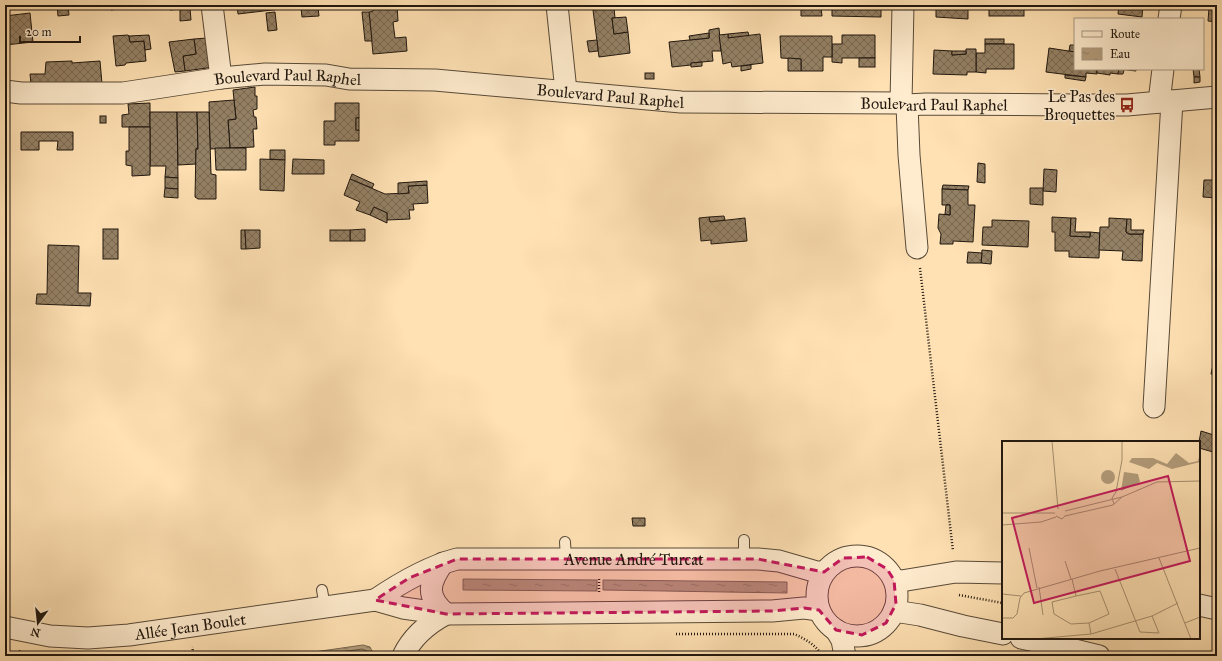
<svg xmlns="http://www.w3.org/2000/svg" width="1222" height="661" viewBox="0 0 1222 661" font-family="'IM FELL Great Primer',serif">
	<style>
		.water { fill: url(#water-ripples); stroke: #786750 }
		.lines { fill: none; stroke-linecap: round; stroke-linejoin: round }
		.shore { stroke: #6a5a45; stroke-width: 1 }
		.building { fill: url(#building-cross-hatch); stroke: #20170f }
		.lane-casing { stroke: #584a38; stroke-width: 12 }
		.street-casing { stroke: #584a38; stroke-width: 23 }
		.path { stroke: #20170f; stroke-width: 2.5; stroke-dasharray: 1 2; stroke-linecap: butt }
		.lane { stroke: #ffecce; stroke-width: 10 }
		.street { stroke: #ffecce; stroke-width: 21 }
		.marked { fill: #c2185b; fill-opacity: 0.2; stroke: #c2185b; stroke-width: 3; stroke-dasharray: 8 5; stroke-linejoin: round }
		.labels { text-anchor: middle; stroke-width: 3; stroke-linejoin: round; paint-order: stroke }
		.street-label { font-size: 16px; fill: #20170f; stroke: #ffecce }
		.poi-label { font-size: 16px; fill: #20170f; stroke: #ffecce; text-anchor: end }
		.inset-road { fill: none; stroke: #a69071; stroke-width: 1 }
		.view { fill: #c2185b; fill-opacity: 0.15; stroke: #c2185b; stroke-width: 2 }
		.inset-edge { fill: none; stroke: #20170f; stroke-width: 2 }
	</style>
	<defs>
		<pattern id="water-ripples" width="26" height="14" patternUnits="userSpaceOnUse"><rect width="26" height="14" fill="#b39c7b"/><path d="M2 4q2-2 4 0t4 0M15 11q2-2 4 0t4 0" fill="none" stroke="#917e63"/></pattern>
		<pattern id="building-cross-hatch" width="8" height="8" patternUnits="userSpaceOnUse"><rect width="8" height="8" fill="#948064"/><path d="M0 0l8 8M0 8l8-8" fill="none" stroke="#786851"/></pattern>
	</defs>
	<rect width="100%" height="100%" fill="#ffe1b3"/>
	<filter id="stains"><feTurbulence type="fractalNoise" baseFrequency=".005" numOctaves="4"/><feColorMatrix values="0 0 0 0 .2 0 0 0 0 .09 0 0 0 0 .02 0 0 0 .5 -.17"/></filter>
	<radialGradient id="worn" r=".72"><stop offset=".6" stop-color="#630" stop-opacity="0"/><stop offset="1" stop-color="#630" stop-opacity=".3"/></radialGradient>
	<g class="water">
		<polygon points="463,579 597,580 597,591 463,590"/>
		<polygon points="603,580 787,582 787,593 603,590"/>
		<polygon points="363,645 370,647 372,651 370,656 286,656"/>
	</g>
	<g class="lines">
		<polyline class="shore" points="313,656 362,649 367,651 366,656"/>
	</g>
	<g class="building">
		<polygon points="57,5 68,5 69,15 58,16"/>
		<polygon points="110,5 125,5 125,8 111,10"/>
		<polygon points="169,5 189,5 190,8 170,10"/>
		<polygon points="189,5 206,5 206,6 190,8"/>
		<polygon points="237,5 271,5 272,10 238,14"/>
		<polygon points="271,5 318,5 272,10"/>
		<polygon points="373,5 397,5 398,21 393,22 395,38 406,37 407,51 373,54 369,12 373,11"/>
		<polygon points="597,5 613,5 614,8 597,10"/>
		<polygon points="801,5 832,5 832,7 821,7 822,16 801,16"/>
		<polygon points="832,5 881,5 881,17 832,16"/>
		<polygon points="936,5 977,5 977,6 968,6 968,19 936,17"/>
		<rect x="989" y="5" width="35" height="11"/>
		<polygon points="1119,5 1143,5 1142,17 1118,14"/>
		<polygon points="318,7 319,16 302,17 301,8"/>
		<polygon points="190,8 191,20 180,21 180,9"/>
		<polygon points="614,8 615,18 612,18 614,34 628,32 630,53 599,57 593,10"/>
		<polygon points="1209,8 1217,9 1217,22 1208,21"/>
		<polygon points="275,12 277,30 268,31 266,13"/>
		<polygon points="362,12 369,12 372,41 365,41"/>
		<polygon points="30,13 33,42 5,45 5,16"/>
		<polygon points="626,17 628,32 614,34 612,18"/>
		<polygon points="719,28 721,51 712,51 713,61 691,63 691,65 672,67 669,42 709,38 709,30"/>
		<polygon points="748,32 749,36 728,38 728,34"/>
		<polygon points="709,33 709,38 690,40 689,36"/>
		<polygon points="728,34 728,38 760,34 763,63 732,67 731,62 723,64 719,35"/>
		<polygon points="128,35 129,36 130,42 144,41 146,61 126,63 125,65 116,66 113,36"/>
		<polygon points="149,35 151,49 145,50 144,41 130,42 129,36"/>
		<polygon points="842,35 875,35 875,58 842,58 842,63 832,62 832,44 842,44"/>
		<polygon points="780,36 832,36 832,57 823,57 823,71 801,71 801,59 781,58"/>
		<polygon points="1216,37 1217,37 1217,49 1214,49"/>
		<polygon points="207,38 210,67 207,68 185,71 183,56 196,54 194,39"/>
		<polygon points="194,39 196,54 183,56 185,71 175,72 169,42"/>
		<rect x="985" y="39" width="19" height="5"/>
		<polygon points="597,40 598,51 589,52 587,41"/>
		<polygon points="985,44 1014,44 1014,69 986,69 986,73 976,72 976,53 985,53"/>
		<polygon points="1070,45 1075,45 1075,52 1069,51"/>
		<polygon points="1049,48 1075,52 1075,69 1097,69 1097,74 1086,73 1086,77 1046,72"/>
		<polygon points="966,49 976,49 976,72 967,72 967,75 933,74 934,50 952,51 952,55 966,54"/>
		<polygon points="952,51 966,51 966,54 952,55"/>
		<polygon points="788,58 801,59 801,71 788,71"/>
		<rect x="859" y="58" width="16" height="9"/>
		<polygon points="72,61 72,63 100,61 102,84 31,84 30,74 45,74 46,62"/>
		<polygon points="702,62 702,66 691,67 691,63"/>
		<polygon points="751,65 751,69 741,71 741,66"/>
		<polygon points="1097,69 1136,69 1136,71 1119,69 1118,74 1110,73 1110,75 1097,73"/>
		<polygon points="1119,69 1124,70 1123,74 1118,74"/>
		<polygon points="1193,69 1199,69 1200,77 1194,77"/>
		<rect x="645" y="73" width="9" height="6"/>
		<polygon points="1065,75 1086,77 1085,81 1065,78"/>
		<polygon points="1194,77 1200,77 1200,82 1194,83"/>
		<polygon points="255,87 255,96 257,96 257,109 253,110 254,117 256,117 257,129 253,129 254,147 230,148 228,120 236,119 233,90"/>
		<polygon points="234,100 236,119 228,120 230,148 210,149 209,102"/>
		<polygon points="150,103 150,127 122,127 122,115 129,114 128,104"/>
		<polygon points="335,103 359,103 359,118 356,118 356,130 359,130 359,141 335,141 335,145 324,145 324,121 335,121"/>
		<polygon points="150,112 177,112 178,178 165,177 166,166 150,166"/>
		<polygon points="177,112 197,112 198,149 196,149 196,164 178,165"/>
		<polygon points="197,112 209,112 211,174 216,175 216,199 198,199 195,197 196,149 198,149"/>
		<rect x="100" y="116" width="6" height="7"/>
		<rect x="356" y="118" width="3" height="12"/>
		<polygon points="129,127 150,127 150,175 132,176 132,166 126,165 126,151 129,151"/>
		<polygon points="21,132 73,132 73,150 57,150 58,141 39,141 39,150 21,150"/>
		<polygon points="215,148 246,148 246,170 216,170"/>
		<polygon points="270,150 285,150 285,160 270,159"/>
		<polygon points="260,159 285,160 284,191 260,190"/>
		<polygon points="293,159 324,160 324,174 292,174"/>
		<polygon points="978,163 985,164 985,183 977,182"/>
		<polygon points="1044,169 1057,170 1056,192 1043,191"/>
		<polygon points="352,174 374,184 372,188 350,179"/>
		<polygon points="165,177 178,178 178,189 165,188"/>
		<polygon points="350,179 385,194 409,193 408,186 427,185 428,203 413,204 414,210 409,210 410,219 387,220 387,213 374,207 370,215 356,210 360,202 344,195"/>
		<polygon points="1204,180 1217,180 1217,198 1203,197"/>
		<polygon points="427,181 427,185 408,186 409,193 398,194 398,183"/>
		<polygon points="943,185 969,186 968,190 942,189"/>
		<polygon points="165,188 178,189 178,198 164,197"/>
		<polygon points="1030,188 1043,188 1043,205 1030,204"/>
		<polygon points="942,189 968,190 968,205 975,205 973,242 953,241 953,244 940,244 941,234 938,228 939,214 950,215 950,205 942,205"/>
		<polygon points="946,205 950,205 950,215 945,214"/>
		<polygon points="374,207 387,213 387,223 370,215"/>
		<polygon points="724,216 725,220 710,222 709,217"/>
		<polygon points="709,217 710,222 745,218 747,241 711,244 711,240 701,241 699,218"/>
		<polygon points="1052,217 1071,218 1070,236 1090,237 1090,232 1100,233 1099,258 1069,257 1069,251 1055,251 1055,232 1052,232"/>
		<polygon points="1071,218 1076,218 1075,232 1090,232 1090,237 1070,236"/>
		<polygon points="1109,218 1127,219 1126,232 1129,234 1143,234 1142,261 1122,260 1123,251 1099,250 1100,227 1109,227"/>
		<polygon points="1127,219 1131,219 1131,230 1144,230 1143,234 1129,234 1126,232"/>
		<polygon points="992,220 1029,221 1028,247 982,245 983,227 992,227"/>
		<rect x="103" y="229" width="15" height="30"/>
		<polygon points="365,229 365,241 350,241 350,230"/>
		<polygon points="241,230 245,230 246,249 241,249"/>
		<polygon points="245,230 260,230 260,248 246,249"/>
		<rect x="330" y="230" width="20" height="11"/>
		<polygon points="48,245 79,246 78,293 91,293 90,306 36,304 37,294 47,294"/>
		<polygon points="982,250 992,251 991,264 981,263"/>
		<polygon points="968,252 982,253 981,263 967,263"/>
		<polygon points="1217,347 1217,375 1211,374"/>
		<polygon points="1201,431 1217,436 1213,452 1199,448 1199,442"/>
		<polygon points="1216,440 1217,440 1217,453 1213,452"/>
		<polygon points="632,518 645,518 645,526 633,526"/>
	</g>
	<g class="lines">
		<g class="lane-casing">
			<g id="lane">
				<polyline points="565,542 566,559"/>
				<polyline points="744,558 744,540"/>
				<polyline points="322,590 325,607"/>
			</g>
		</g>
		<g class="street-casing">
			<g id="street">
				<polyline points="212,5 221,78"/>
				<polyline points="557,5 566,91"/>
				<polyline points="1169,19 1171,5"/>
				<path id="s1" d="M 5,91 L 21,93 L 123,93 L 221,78 L 265,74 L 326,75 L 349,79 L 435,80 L 681,102 L 901,103 L 907,105 L 926,104 L 1075,105 L 1127,105 L 1217,97"/>
				<polyline points="1159,102 1163,69"/>
				<polyline points="901,103 903,5"/>
				<polyline points="907,105 909,155 917,248"/>
				<polyline points="1154,407 1172,101"/>
				<circle cx="857" cy="596" r="40"/>
				<polyline points="894,580 901,581 956,572 1003,573"/>
				<path id="s2" d="M 375,600 C 400,583 427,567 457,559 L 758,559 L 779,561 L 817,572 L 824,572"/>
				<polyline points="1199,605 1217,609"/>
				<polyline points="894,611 920,615 963,626 1003,634"/>
				<path id="s3" d="M 5,627 L 50,636 L 88,638 L 129,635 L 375,600 L 403,608 L 446,614 L 772,611 L 804,608 L 819,610"/>
				<polyline points="836,630 842,640 845,656"/>
				<polyline points="1021,638 1054,645 1099,656"/>
				<path d="M 403,656 C 412,637 427,624 446,614 C 425,596 429,583 443,563"/>
			</g>
		</g>
		<g class="path">
			<polyline points="920,268 953,551"/>
			<polyline points="599,592 599,579"/>
			<polyline points="959,595 1003,603"/>
			<path d="M 676,634 L 794,634 C 806,639 815,645 823,656"/>
			<polyline points="16,656 21,650"/>
			<polyline points="192,656 193,647"/>
		</g>
		<use href="#lane" class="lane"/>
		<use href="#street" class="street"/>
	</g>
	<path class="marked" d="M 867,557 L 887,569 L 894,580 L 896,604 L 886,623 L 862,635 L 836,630 L 819,610 L 804,608 L 772,611 L 446,614 L 375,600 L 409,578 L 457,559 L 758,559 L 824,572 L 843,558 Z"/>
	<defs>
		<g id="bus-bare" transform="scale(1.2)"><path d="M-5-6H5V4H4V6H2V4H-2V6H-4V4H-5ZM-3.5-4V0h7V-4ZM-3.5 1.2v1.5H-2V1.2ZM2 1.2v1.5H3.5V1.2Z" fill="#8f2418" stroke="#ffecce" stroke-width="2.5" paint-order="stroke"/></g>
	</defs>
	<g fill-rule="evenodd">
		<use href="#bus-bare" x="1127" y="105"/>
	</g>
	<g class="labels">
		<g class="street-label">
			<text dy="6" stroke="none"><textPath href="#s1" startOffset="284">Boulevard Paul Raphel</textPath></text>
			<text dy="6" stroke="none"><textPath href="#s1" startOffset="608">Boulevard Paul Raphel</textPath></text>
			<text dy="6" stroke="none"><textPath href="#s1" startOffset="932">Boulevard Paul Raphel</textPath></text>
			<text dy="6" stroke="none"><textPath href="#s2" startOffset="269">Avenue André Turcat</textPath></text>
			<text dy="6" stroke="none"><textPath href="#s3" startOffset="187">Allée Jean Boulet</textPath></text>
		</g>
		<g class="poi-label">
			<text x="1115" y="102">Le Pas des<tspan x="1115" dy="18">Broquettes</tspan></text>
		</g>
	</g>
	<g transform="translate(1002 441)">
		<rect width="198" height="198" fill="#ffe1b3"/>
		<path d="M 174,12 L 187,22 L 196,20 L 198,12 L 198,21 L 170,28 L 155,22 L 147,28 L 127,21 L 130,17 L 151,17 L 165,23 ZM99 36a7 7 0 1 1 14 0a7 7 0 1 1-14 0ZM 122,31 L 136,33 L 138,41 L 119,50 Z" fill="#b39c7b"/>
		<path class="inset-road" d="M 50,0 L 56,68M 112,63 L 110,57 L 114,51 L 120,19 L 120,0M 63,70 L 120,56 L 155,41 L 198,40M 0,72 L 53,72M 54,75 L 60,78 L 64,74M 63,75 L 111,64 L 120,56M 0,84 L 39,81 L 54,76M 27,107 L 35,147M 157,117 L 189,198M 63,120 L 69,138M 113,128 L 138,191 L 157,192 L 150,175M 70,138 L 74,155 L 50,161 L 52,173 L 69,183 L 87,182 L 89,193M 37,146 L 41,174M 0,153 L 19,155M 74,155 L 98,150 L 107,173 L 87,182M 0,177 L 11,177 L 15,173 L 18,157 L 22,152 L 98,130 L 198,107M 183,182 L 198,176M 33,198 L 89,193 L 150,175 L 176,162"/>
		<path class="view" d="M 166,35 L 188,120 L 32,162 L 10,77 Z"/>
		<rect width="198" height="198" class="inset-edge"/>
	</g>
	<rect width="1222" height="661" fill="none" stroke="#ffe1b3" stroke-width="20"/>
	<rect x="6" y="6" width="1210" height="649" fill="none" stroke="#20170f" stroke-width="2"/>
	<rect x="10" y="10" width="1202" height="641" fill="none" stroke="#20170f"/>
	<rect x="1074" y="18" width="130" height="52" fill="#ffecce" stroke="#a69782"/>
	<rect x="1082" y="31" width="20" height="6" fill="#ffecce" stroke="#a69782"/>
	<text x="1110" y="38" font-size="12" fill="#20170f">Route</text>
	<rect x="1082" y="48" width="20" height="12" fill="url(#water-ripples)" stroke="#a69782"/>
	<text x="1110" y="58" font-size="12" fill="#20170f">Eau</text>
	<g transform="translate(38 623) rotate(195)" stroke="#ffecce" stroke-width="3" paint-order="stroke">
	<path d="M0-3L7 15L0 10L-7 15Z" fill="#20170f"/>
	<text y="-6" font-size="11" font-weight="bold" text-anchor="middle" fill="#20170f">N</text>
	</g>
	<path d="M20 36v6h60v-6" fill="none" stroke="#20170f" stroke-width="2"/>
	<text x="26" y="36" font-size="12" fill="#20170f" stroke="#ffecce" stroke-width="3" paint-order="stroke">20 m</text>
	<rect width="100%" height="100%" filter="url(#stains)"/>
	<rect width="100%" height="100%" fill="url(#worn)"/>
</svg>
